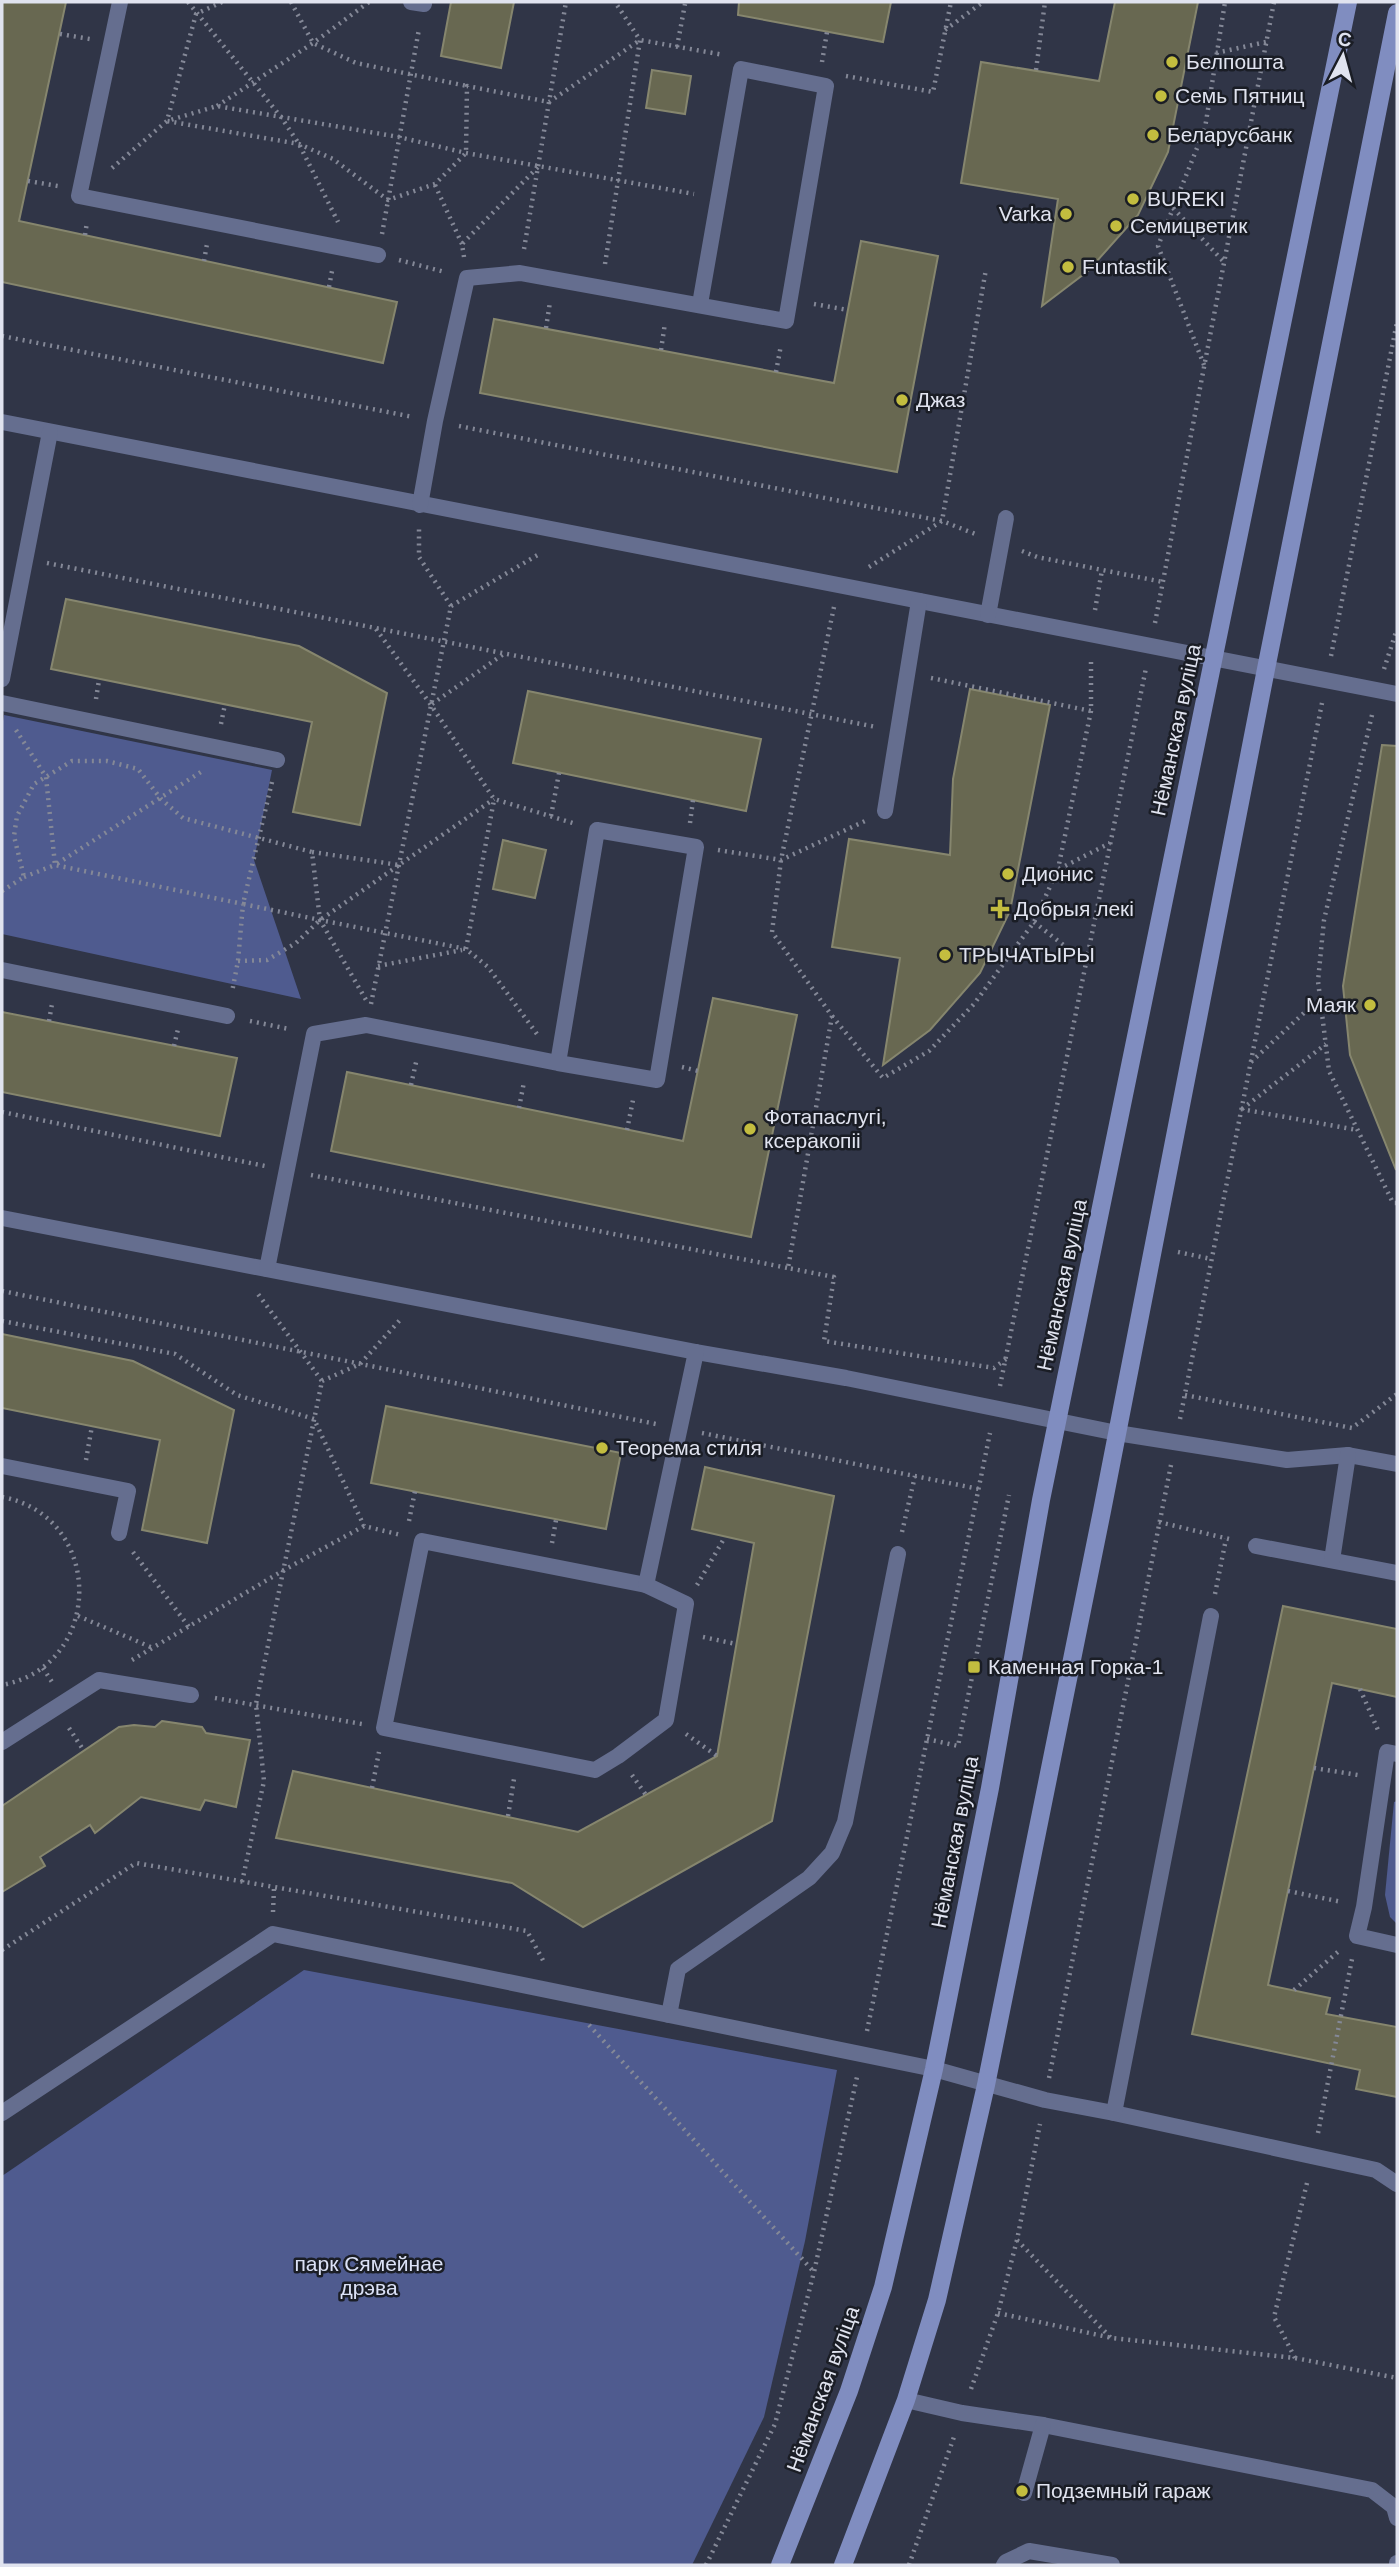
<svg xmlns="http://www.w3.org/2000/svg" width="1399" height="2567" viewBox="0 0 1399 2567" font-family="Helvetica,sans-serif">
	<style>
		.green { fill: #4f5b8f }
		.building { fill: #686851; stroke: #86866e; stroke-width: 2 }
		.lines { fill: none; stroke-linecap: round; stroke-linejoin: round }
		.path { stroke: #848897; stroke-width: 4.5; stroke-dasharray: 2 5; stroke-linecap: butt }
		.service { stroke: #656e8f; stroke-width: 16 }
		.secondary { stroke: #808dc0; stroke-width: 18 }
		.poi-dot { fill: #c3bd3f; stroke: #1a1d25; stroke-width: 2.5 }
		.labels { text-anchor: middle; stroke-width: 5; stroke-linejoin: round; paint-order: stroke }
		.poi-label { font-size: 21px; fill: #e0e3ef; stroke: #1a1d25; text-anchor: start }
		.street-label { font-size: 21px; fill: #e0e3ef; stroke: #1a1d25 }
		.park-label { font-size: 21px; fill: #dbe1f6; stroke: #1a1d25 }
	</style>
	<rect width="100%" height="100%" fill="#303547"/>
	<g class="green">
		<polygon points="4,715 272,770 254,860 301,999 2,934 2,727"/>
		<polygon points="1397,1801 1397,1924 1390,1917 1385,1895 1394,1802"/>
		<polygon points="304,1970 837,2070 805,2241 764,2417 692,2565 2,2565 2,2176"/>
	</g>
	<g class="building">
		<polygon points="2,2 66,2 19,221 397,302 383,363 2,282"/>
		<polygon points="451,2 514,2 501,68 441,56"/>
		<polygon points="739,2 891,2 883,42 738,15"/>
		<polygon points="1115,2 1198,2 1168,152 1138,215 1088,271 1042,306 1058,199 961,183 981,62 1099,81"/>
		<polygon points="652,70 691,76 685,114 646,108"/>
		<polygon points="861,241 938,256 897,472 480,393 494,319 834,383"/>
		<polygon points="66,599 299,646 387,693 360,825 293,812 312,722 51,669"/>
		<polygon points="970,689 1050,705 1010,911 980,973 930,1030 883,1065 900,958 832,947 849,839 950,855 953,779"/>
		<polygon points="528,691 761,739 746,811 513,763"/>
		<polygon points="1382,745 1397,746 1396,1170 1350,1055 1343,986"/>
		<polygon points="503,840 546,850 535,898 493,889"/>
		<polygon points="713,998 797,1015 751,1237 331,1151 347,1072 683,1141"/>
		<polygon points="2,1012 237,1058 220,1136 2,1092"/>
		<polygon points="2,1334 133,1361 234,1410 207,1543 142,1530 160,1440 2,1408"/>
		<polygon points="386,1406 621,1453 606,1529 371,1483"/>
		<polygon points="705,1467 834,1496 772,1821 583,1927 512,1883 276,1838 293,1771 578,1832 717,1756 754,1543 692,1529"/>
		<polygon points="1283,1606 1397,1629 1397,1697 1332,1683 1268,1985 1330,1998 1326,2014 1397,2027 1397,2097 1356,2089 1360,2070 1192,2034"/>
		<polygon points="162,1721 202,1727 206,1733 250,1740 236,1807 205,1800 200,1810 141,1797 95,1833 90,1825 40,1857 45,1866 2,1892 2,1806 119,1727 134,1725 155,1727"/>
	</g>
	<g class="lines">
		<g class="path">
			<polyline points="188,2 281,117 299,144 338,222"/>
			<polyline points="222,2 196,14 167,121 299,144 333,159 388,200 435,184 466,153 467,86 549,102 640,40 724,55"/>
			<polyline points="291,2 313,43 356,63 467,86"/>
			<polyline points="945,30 983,2"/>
			<polyline points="60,34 90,39"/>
			<polyline points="677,47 685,4"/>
			<polyline points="1216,53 1266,42"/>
			<polyline points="822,62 827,32"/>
			<polyline points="1036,70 1045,2"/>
			<polyline points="846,76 933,92 951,2"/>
			<polyline points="217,106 313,43 369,2"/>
			<polyline points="112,168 167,121 217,106 399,137 466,153 694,194"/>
			<polyline points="28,181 58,186"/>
			<polyline points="435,185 462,244"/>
			<polyline points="1173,208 1224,262"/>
			<polyline points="382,234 419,29"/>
			<polyline points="85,235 87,222"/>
			<polyline points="524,249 566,2"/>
			<polyline points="464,257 462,244 538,167"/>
			<polyline points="399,260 445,272"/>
			<polyline points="204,261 207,244"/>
			<polyline points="605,264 640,40 615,2"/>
			<polyline points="329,287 332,271"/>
			<polyline points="814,304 848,310"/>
			<polyline points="546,328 550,302"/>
			<polyline points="2,336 413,417"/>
			<polyline points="661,350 665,323"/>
			<polyline points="1204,365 1158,246 1205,128 1225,2"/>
			<polyline points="776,372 781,345"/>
			<polyline points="459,426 942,521 978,535"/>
			<polyline points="1022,551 1037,557 1163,582"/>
			<polyline points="47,563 876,727"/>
			<polyline points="869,567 942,521 986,269"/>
			<polyline points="451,606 541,553"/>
			<polyline points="834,607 781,860 772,932 832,1016 788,1268 834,1277 824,1341 994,1368 1006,1359"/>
			<polyline points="1095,610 1102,570"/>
			<polyline points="1155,623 1274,2"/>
			<polyline points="376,629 431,705 494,799 576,824"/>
			<polyline points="1331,656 1397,322"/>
			<polyline points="1384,669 1397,629"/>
			<polyline points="931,678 1091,711"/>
			<polyline points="96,699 99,680"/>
			<polyline points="432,704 505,653"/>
			<polyline points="1372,715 1324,920 1318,981 1329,1071 1393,1203 1397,1203"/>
			<polyline points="221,724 225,704"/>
			<polyline points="16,730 46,777 55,865 204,770"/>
			<polyline points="272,782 243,904 320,920 366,1000"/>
			<polyline points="551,816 559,773"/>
			<polyline points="690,823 693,800"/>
			<polyline points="718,850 781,860 865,821"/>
			<polyline points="312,852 399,865 494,799"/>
			<polyline points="1059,869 1110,843"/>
			<polyline points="24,877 55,865 243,904 238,961 232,992"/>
			<polyline points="2,891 24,877 14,836 17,816 34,784 72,761 107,761 138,769 161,799 183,818 312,852 320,920 466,949 488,967 537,1034"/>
			<polyline points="1034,922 1085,962"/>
			<polyline points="466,949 494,800"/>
			<polyline points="238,961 267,960 296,943 320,920 399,865"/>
			<polyline points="378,966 462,950"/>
			<polyline points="371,1004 451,606 419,557 419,526"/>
			<polyline points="832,1016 883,1078 929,1051 974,1004 1034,922 1058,869 1091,711 1091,657"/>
			<polyline points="49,1021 52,1004"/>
			<polyline points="250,1021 289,1029"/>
			<polyline points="174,1046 178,1029"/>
			<polyline points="1251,1062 1320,998"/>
			<polyline points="682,1067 698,1071"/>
			<polyline points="411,1085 417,1058"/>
			<polyline points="519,1108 524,1082"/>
			<polyline points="1241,1109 1357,1130"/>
			<polyline points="1242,1109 1326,1044"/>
			<polyline points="2,1112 265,1166"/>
			<polyline points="627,1130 633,1100"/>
			<polyline points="311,1175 788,1268"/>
			<polyline points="1178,1252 1211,1259"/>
			<polyline points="2,1291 656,1424"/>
			<polyline points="2,1321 175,1354 237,1395 314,1419 364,1526"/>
			<polyline points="322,1381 360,1364 400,1320"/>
			<polyline points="1000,1386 1146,668"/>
			<polyline points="1185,1395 1352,1428 1397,1394"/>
			<polyline points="1180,1419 1322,703"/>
			<polyline points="702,1433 979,1489"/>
			<polyline points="86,1460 92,1426"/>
			<path d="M 2,1497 C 105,1516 105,1666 2,1685"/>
			<polyline points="409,1521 415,1491"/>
			<polyline points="1159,1522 1233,1540"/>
			<polyline points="902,1532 915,1476"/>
			<polyline points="552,1543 556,1520"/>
			<polyline points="133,1552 189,1627"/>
			<polyline points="697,1585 725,1537"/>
			<polyline points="1215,1594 1226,1539"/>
			<polyline points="78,1616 153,1648"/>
			<polyline points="703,1637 736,1644"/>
			<polyline points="132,1660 284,1570 364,1526 401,1535"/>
			<polyline points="43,1668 52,1682"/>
			<polyline points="1360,1689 1378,1730"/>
			<polyline points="215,1698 362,1724"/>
			<polyline points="69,1728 84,1751"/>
			<polyline points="686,1734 717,1756"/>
			<polyline points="927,1739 958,1746 1009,1495"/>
			<polyline points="1314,1768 1358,1775"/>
			<polyline points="632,1775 646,1795"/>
			<polyline points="372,1788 379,1752"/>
			<polyline points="508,1816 514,1779"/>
			<polyline points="242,1882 264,1781 256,1704 322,1381 258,1294"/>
			<polyline points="1288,1891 1342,1902"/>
			<polyline points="273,1912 274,1888"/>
			<polyline points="2,1950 136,1863 527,1931 545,1964"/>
			<polyline points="1294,1990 1340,1950"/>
			<polyline points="589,2025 814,2272"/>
			<polyline points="867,2031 990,1433"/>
			<polyline points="1049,2078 1171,1465"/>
			<polyline points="1318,2133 1352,1959"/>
			<polyline points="1017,2240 1111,2338"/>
			<polyline points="998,2313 1112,2338 1295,2358 1397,2378"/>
			<polyline points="1295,2358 1274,2317 1308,2179"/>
			<polyline points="971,2389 998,2313 1017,2240 1040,2124"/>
			<polyline points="706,2565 775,2424 814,2272 857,2077"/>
			<polyline points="909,2565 955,2434"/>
		</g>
		<g class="service">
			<polyline points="120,2 79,196 378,255"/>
			<polyline points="411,2 424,4"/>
			<polyline points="2,422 1397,694"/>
			<polyline points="420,505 435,421 467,278 520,273 786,321 826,86 741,69 700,304"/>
			<polyline points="988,615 1006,518"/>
			<polyline points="2,679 50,432"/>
			<polyline points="2,703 277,760"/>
			<polyline points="885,811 919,601"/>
			<polyline points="2,970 227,1016"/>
			<polyline points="2,1218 696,1352 846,1378 1117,1433 1287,1460 1348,1455 1397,1464"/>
			<polyline points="267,1269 314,1034 366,1025 558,1063 657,1080 696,847 597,830 558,1063"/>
			<polyline points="2,1466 128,1491 119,1533"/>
			<polygon points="422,1541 646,1585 686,1604 666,1720 618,1756 595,1770 384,1728"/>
			<polyline points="1256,1546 1397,1573"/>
			<polyline points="1332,1560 1348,1455"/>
			<polyline points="646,1585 696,1352"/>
			<polyline points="2,1742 99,1680 191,1695"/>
			<polyline points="1397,1754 1387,1752 1364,1907 1357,1936 1397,1945"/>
			<polyline points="669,2015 678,1969 809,1878 832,1853 845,1822 898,1554"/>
			<polyline points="2,2113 273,1934 934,2069 1045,2100 1114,2113 1376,2170 1397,2184"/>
			<polyline points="1114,2113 1211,1616"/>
			<polyline points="906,2400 962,2413 1043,2425 1372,2490 1394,2507 1397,2518"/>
			<polyline points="1024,2493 1043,2425"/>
			<polyline points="1004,2565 1006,2562 1029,2551 1112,2565"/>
			<polyline points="1397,2565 1397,2563"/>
		</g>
		<g class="secondary">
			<polyline points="780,2565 849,2391 883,2287 934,2069 990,1788 1041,1500 1348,2"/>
			<polyline points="843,2565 906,2400 937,2300 986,2085 1102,1511 1266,669 1397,13"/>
		</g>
	</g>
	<g class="poi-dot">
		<circle cx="1172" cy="62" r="7"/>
		<circle cx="1161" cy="96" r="7"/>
		<circle cx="1153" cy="135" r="7"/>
		<circle cx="1133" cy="199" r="7"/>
		<circle cx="1066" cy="214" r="7"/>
		<circle cx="1116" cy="226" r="7"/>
		<circle cx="1068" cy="267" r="7"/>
		<circle cx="902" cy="400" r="7"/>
		<circle cx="1008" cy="874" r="7"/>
		<path d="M996.5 898.5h7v7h7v7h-7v7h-7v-7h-7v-7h7z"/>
		<circle cx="945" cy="955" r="7"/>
		<circle cx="1370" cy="1005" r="7"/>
		<circle cx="750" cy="1129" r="7"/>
		<circle cx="602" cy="1448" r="7"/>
		<rect x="967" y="1660" width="14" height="14" rx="3.5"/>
		<circle cx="1022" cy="2491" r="7"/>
	</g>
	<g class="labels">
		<g class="poi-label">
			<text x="1186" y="69">Белпошта</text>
			<text x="1175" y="103">Семь Пятниц</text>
			<text x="1167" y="142">Беларусбанк</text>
			<text x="1147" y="206">BUREKI</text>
			<text x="1052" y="221" text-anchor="end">Varka</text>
			<text x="1130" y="233">Семицветик</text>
			<text x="1082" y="274">Funtastik</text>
			<text x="916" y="407">Джаз</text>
			<text x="1022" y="881">Дионис</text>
			<text x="1014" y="916">Добрыя лекі</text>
			<text x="959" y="962">ТРЫЧАТЫРЫ</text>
			<text x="1356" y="1012" text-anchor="end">Маяк</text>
			<text x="764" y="1124">Фотапаслугі,<tspan x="764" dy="24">ксеракопіі</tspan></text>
			<text x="616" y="1455">Теорема стиля</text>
			<text x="988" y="1674">Каменная Горка-1</text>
			<text x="1036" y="2498">Подземный гараж</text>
		</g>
		<g class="street-label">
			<text transform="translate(1176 730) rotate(-78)" y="7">Нёманская вуліца</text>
			<text transform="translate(1062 1285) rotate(-78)" y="7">Нёманская вуліца</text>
			<text transform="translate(955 1842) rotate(-79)" y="7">Нёманская вуліца</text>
			<text transform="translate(823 2389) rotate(-70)" y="7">Нёманская вуліца</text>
		</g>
		<g class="park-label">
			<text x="369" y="2271">парк Сямейнае<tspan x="369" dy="24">дрэва</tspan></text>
		</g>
	</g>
	<rect width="1399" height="2567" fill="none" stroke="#e0e3ef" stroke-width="7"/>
	<g transform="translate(1343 56) rotate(6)" stroke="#1a1d25" stroke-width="5" paint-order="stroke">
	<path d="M0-5L12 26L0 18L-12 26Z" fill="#e0e3ef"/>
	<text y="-10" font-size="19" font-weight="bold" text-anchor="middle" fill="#e0e3ef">С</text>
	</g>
</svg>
